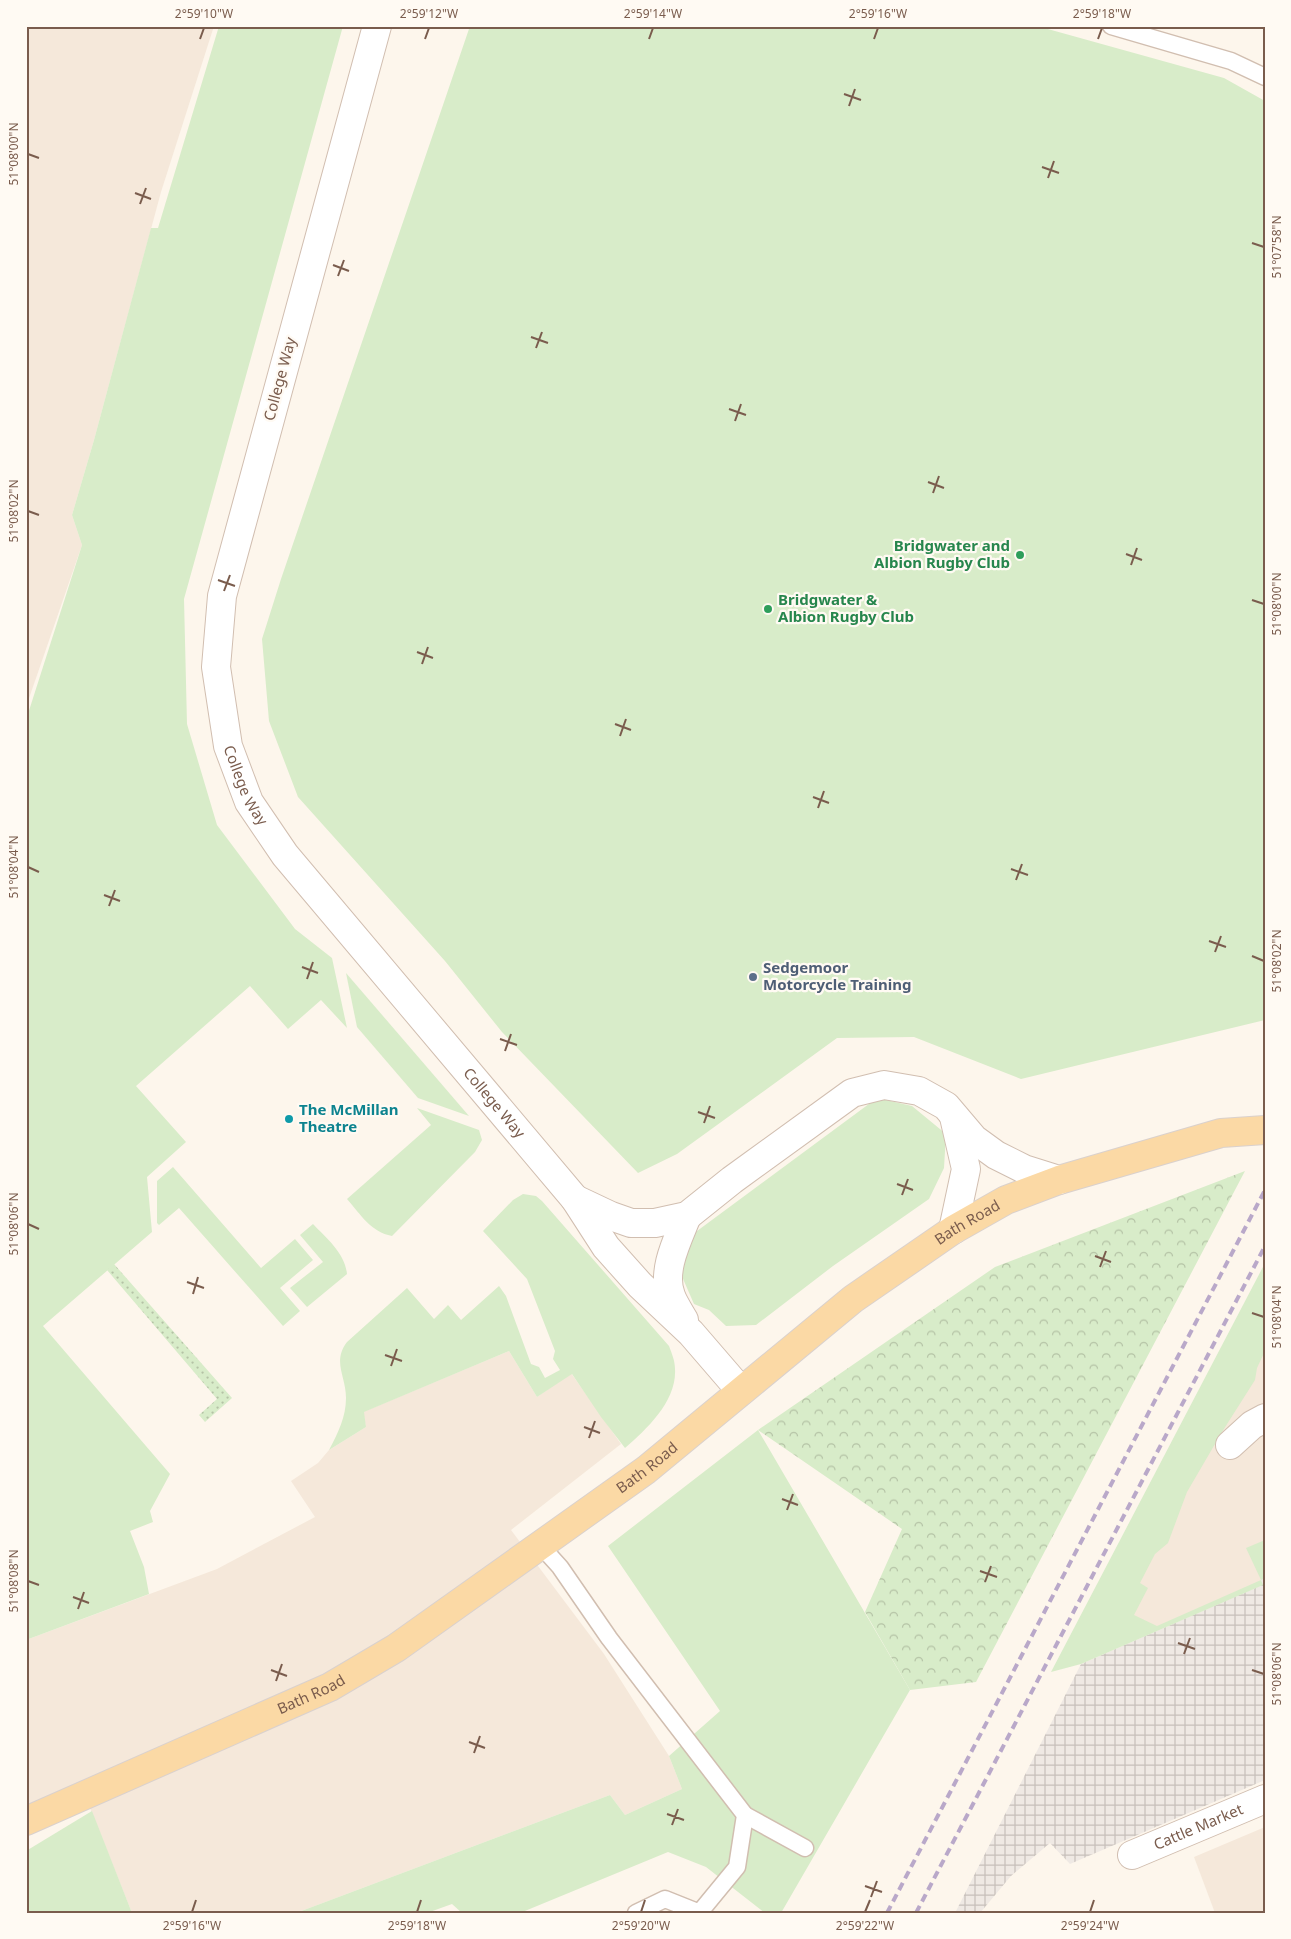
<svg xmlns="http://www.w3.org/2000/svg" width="1291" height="1939" viewBox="0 0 1291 1939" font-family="'Noto Sans',sans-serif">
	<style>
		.residential { fill: #f5e8da }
		.industrial { fill: url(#industrial-grid) }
		.grass { fill: #d8ecc9 }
		.forest { fill: url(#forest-crowns) }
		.park { fill: url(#park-dots) }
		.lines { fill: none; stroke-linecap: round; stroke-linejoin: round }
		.service-casing { stroke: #d1beb0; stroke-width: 19 }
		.minor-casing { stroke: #d1beb0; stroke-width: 30 }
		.primary-casing { stroke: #dad1cd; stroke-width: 30 }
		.service { stroke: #fff; stroke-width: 16 }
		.minor { stroke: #fff; stroke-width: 28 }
		.primary { stroke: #fbd9a5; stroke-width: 28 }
		.rail { stroke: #b9a8c9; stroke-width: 4; stroke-dasharray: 8 5; stroke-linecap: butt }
		.ticks { fill: none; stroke: #7a5c4d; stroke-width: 2 }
		.leisure-dot { fill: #2e9e5b; stroke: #fffaf3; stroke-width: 2 }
		.service-dot { fill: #5c6f8a; stroke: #fffaf3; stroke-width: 2 }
		.culture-dot { fill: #0f9aa8; stroke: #fffaf3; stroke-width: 2 }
		.labels { text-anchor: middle; stroke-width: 4.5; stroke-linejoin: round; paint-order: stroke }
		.street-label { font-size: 15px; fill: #7a5c4d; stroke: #fffaf3 }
		.leisure-label { font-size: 15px; font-weight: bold; fill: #27864d; stroke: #fffaf3; text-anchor: end }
		.service-label { font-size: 15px; font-weight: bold; fill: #4e5e75; stroke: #fffaf3; text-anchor: start }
		.culture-label { font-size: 15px; font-weight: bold; fill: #0d838f; stroke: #fffaf3; text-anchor: start }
		.neatline { fill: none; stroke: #7a5c4d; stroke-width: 2 }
		.ticks-label { font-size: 12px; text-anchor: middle; fill: #7a5c4d }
	</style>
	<defs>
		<pattern id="industrial-grid" width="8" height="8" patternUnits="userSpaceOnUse" patternTransform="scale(1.25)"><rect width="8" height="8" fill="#efe9e4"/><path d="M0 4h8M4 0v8" fill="none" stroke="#c7c0bb"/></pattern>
		<pattern id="forest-crowns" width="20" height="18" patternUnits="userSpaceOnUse" patternTransform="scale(1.25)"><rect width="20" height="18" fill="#d8ecc9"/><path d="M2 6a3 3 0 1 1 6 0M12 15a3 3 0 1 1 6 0" fill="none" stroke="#b4c2a5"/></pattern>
		<pattern id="park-dots" width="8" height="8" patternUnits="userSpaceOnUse" patternTransform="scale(1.25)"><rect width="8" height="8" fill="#d8ecc9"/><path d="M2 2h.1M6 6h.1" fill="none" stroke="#b4c2a5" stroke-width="1.8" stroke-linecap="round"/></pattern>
	</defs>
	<rect width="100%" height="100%" fill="#fdf6ec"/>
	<g class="residential">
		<polygon points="26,26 214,26 161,192 94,440 72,515 82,545 26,707"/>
		<polygon points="1265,1337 1265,1579 1147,1633 1107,1618"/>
		<polygon points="509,1351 537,1397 571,1373 621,1444 511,1530 604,1654 669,1756 682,1789 625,1815 610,1795 296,1913 132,1913 84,1793 26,1817 26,1640 217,1569 315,1517 291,1481 318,1463 329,1450 366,1427 363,1412"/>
		<polygon points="1265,1827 1265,1913 1215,1913 1194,1857"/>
	</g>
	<polygon class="industrial" points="1265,1578 1265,1780 1070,1864 1050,1843 1011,1876 980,1913 955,1913 1081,1664 1262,1585 1261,1579"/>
	<g class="grass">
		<polygon points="219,26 343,26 184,599 187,724 217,825 295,929 332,958 347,1028 321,1000 288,1029 250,986 136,1086 186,1142 147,1177 152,1232 43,1326 170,1474 150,1511 153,1522 130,1531 144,1567 149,1594 26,1640 26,720 82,545 72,515 94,440 151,228 158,228"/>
		<polygon points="470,26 1037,26 1224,78 1265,101 1265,1020 1021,1079 914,1037 837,1038 677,1154 638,1173 502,1032 445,961 298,797 269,721 262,639 281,579"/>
		<polygon points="346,973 469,1116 418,1098 357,1027"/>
		<polygon points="877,1098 912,1106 946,1134 944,1168 929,1199 833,1266 756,1325 726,1326 709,1310 694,1304 680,1272 693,1234"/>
		<path d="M 417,1108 L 479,1130 L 482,1140 L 475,1152 L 392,1236 C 371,1232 361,1215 347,1199 L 431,1125 Z"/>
		<polygon points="173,1167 261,1268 295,1239 313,1260 280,1288 300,1311 283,1326 179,1208 159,1225 157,1223 157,1181"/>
		<path d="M 523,1194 L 536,1196 L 542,1201 L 669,1346 C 672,1354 675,1361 675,1369 C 677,1401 647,1429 625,1448 L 601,1417 L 572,1374 L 537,1397 L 509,1351 L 364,1412 L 366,1427 L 329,1450 C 338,1433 346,1417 346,1398 C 346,1376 332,1362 347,1342 L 407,1288 L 434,1319 L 448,1305 L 461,1320 L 499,1286 L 506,1296 L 531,1364 L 539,1367 L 545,1378 L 560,1370 L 553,1359 L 555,1351 L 527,1279 L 483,1231 L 513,1200 Z"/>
		<path d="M 313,1224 C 327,1239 345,1253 347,1274 L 307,1307 L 290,1288 L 323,1262 L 300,1235 Z"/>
		<polygon points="1265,1263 1265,1351 1257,1368 1255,1380 1222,1432 1187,1492 1168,1543 1155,1554 1140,1583 1148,1588 1134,1615 1157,1626 1261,1580 1246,1548 1265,1540 1265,1578 1261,1580 1263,1585 1081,1664 1051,1672"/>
		<polygon points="758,1430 910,1690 781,1913 765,1913 706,1867 668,1852 520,1913 462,1913 452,1904 427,1913 296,1913 610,1795 625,1815 682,1789 669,1756 720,1711 608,1546"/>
		<polygon points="92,1811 132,1913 26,1913 26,1851"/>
	</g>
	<polygon class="forest" points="1245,1171 976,1682 910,1690 865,1612 902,1529 758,1430 995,1267"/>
	<polygon class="park" points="114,1264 232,1398 205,1422 199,1415 217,1399 107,1270"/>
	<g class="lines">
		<g class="service-casing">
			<g id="service">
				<polyline points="1111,26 1231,61 1265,77"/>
				<polyline points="541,1546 560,1567 609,1638 745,1815 737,1867 700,1912"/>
				<polyline points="745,1815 805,1848"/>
				<polyline points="636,1913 665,1899 700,1913"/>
			</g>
		</g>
		<g class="minor-casing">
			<g id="minor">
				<path id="s1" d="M 377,26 L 222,596 L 216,667 L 228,746 L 249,802 L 285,855 L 575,1199 L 606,1247 L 640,1285 L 691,1333 L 741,1391"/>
				<polyline points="575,1199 611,1216 631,1223 655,1223 687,1216 732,1180 852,1093 884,1085 919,1091 946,1106 974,1139 996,1155 1024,1169 1059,1180"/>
				<polyline points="953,1230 966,1169 954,1117"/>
				<path d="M 684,1320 C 680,1313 674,1304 671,1296 C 661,1271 678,1239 687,1216"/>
				<polyline points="1230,1445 1252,1425 1265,1418"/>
				<path id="s2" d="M 1132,1855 L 1265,1799"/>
			</g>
		</g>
		<g class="primary-casing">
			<g id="primary">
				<path id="s3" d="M 26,1821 L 330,1687 L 396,1648 L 646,1470 L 853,1299 L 953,1230 L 1006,1200 L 1059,1180 L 1221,1133 L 1265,1130"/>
			</g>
		</g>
		<use href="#service" class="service"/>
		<use href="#minor" class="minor"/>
		<use href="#primary" class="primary"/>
		<g class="rail">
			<polyline points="887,1913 1265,1190"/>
			<polyline points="916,1913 1265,1246"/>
		</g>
	</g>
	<path class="ticks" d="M 200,39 L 204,28M 425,39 L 429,28M 649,39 L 653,28M 874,39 L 878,28M 1098,39 L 1102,28M 844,94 L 861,100M 849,106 L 855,89M 28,154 L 39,158M 1042,167 L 1059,173M 1048,178 L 1054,161M 135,193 L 151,199M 140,204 L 146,188M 1252,243 L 1264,247M 333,265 L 349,271M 338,276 L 344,260M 531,337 L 548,343M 536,348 L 542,332M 729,409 L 746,415M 735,421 L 741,404M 928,482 L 944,488M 933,493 L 939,476M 28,511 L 39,515M 1126,554 L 1142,560M 1131,565 L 1137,548M 218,580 L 235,586M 224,591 L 230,575M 1252,600 L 1264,604M 417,652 L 433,658M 422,664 L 428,647M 615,724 L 631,730M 620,736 L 626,719M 813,797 L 829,803M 818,808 L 824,791M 28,867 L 39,872M 1011,869 L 1028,875M 1016,880 L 1022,864M 104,895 L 120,901M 109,906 L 115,890M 1209,941 L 1226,947M 1215,952 L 1221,936M 1252,956 L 1264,961M 302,967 L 318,973M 307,979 L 313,962M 500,1039 L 517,1045M 505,1051 L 511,1034M 698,1112 L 715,1118M 704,1123 L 710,1106M 897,1184 L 913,1190M 902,1195 L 908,1179M 28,1224 L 39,1229M 1095,1256 L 1111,1262M 1100,1267 L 1106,1251M 187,1282 L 204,1288M 193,1294 L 198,1277M 1252,1313 L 1264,1317M 385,1355 L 402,1361M 391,1366 L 397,1349M 584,1427 L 600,1433M 589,1438 L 595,1421M 782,1499 L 798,1505M 787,1510 L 793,1494M 980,1571 L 997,1577M 28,1581 L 39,1585M 985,1582 L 991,1566M 73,1597 L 89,1603M 78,1609 L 84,1592M 1178,1643 L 1195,1649M 1184,1654 L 1190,1638M 271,1670 L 287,1676M 1252,1670 L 1264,1674M 276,1681 L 282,1664M 469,1742 L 485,1748M 474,1753 L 480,1736M 667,1814 L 684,1820M 672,1825 L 678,1809M 865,1886 L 882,1892M 871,1897 L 877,1881M 192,1912 L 196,1900M 417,1912 L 421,1900M 641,1912 L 645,1900M 865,1912 L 870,1900M 1090,1912 L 1094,1900"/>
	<g class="leisure-dot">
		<circle cx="1020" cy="555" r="5"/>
		<circle cx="768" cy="609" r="5"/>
	</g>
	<circle class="service-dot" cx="753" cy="977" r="5"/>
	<circle class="culture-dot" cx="289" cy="1119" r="5"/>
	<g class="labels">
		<g class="street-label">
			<text transform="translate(280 379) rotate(-75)" y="5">College Way</text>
			<text dy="5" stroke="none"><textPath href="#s1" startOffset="785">College Way</textPath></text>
			<text dy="5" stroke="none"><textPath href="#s1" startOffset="1190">College Way</textPath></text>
			<text dy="5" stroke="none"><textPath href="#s3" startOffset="1122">Bath Road</textPath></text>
			<text dy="5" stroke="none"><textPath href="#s3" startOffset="718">Bath Road</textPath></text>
			<text dy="5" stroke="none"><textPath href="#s3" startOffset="312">Bath Road</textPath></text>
			<text dy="5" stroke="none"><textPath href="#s2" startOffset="72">Cattle Market</textPath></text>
		</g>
		<g class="leisure-label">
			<text x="1010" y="551">Bridgwater and<tspan x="1010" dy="17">Albion Rugby Club</tspan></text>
			<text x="778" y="605" text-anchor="start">Bridgwater &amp;<tspan x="778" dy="17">Albion Rugby Club</tspan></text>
		</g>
		<g class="service-label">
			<text x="763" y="973">Sedgemoor<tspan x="763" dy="17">Motorcycle Training</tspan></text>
		</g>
		<g class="culture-label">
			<text x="299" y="1115">The McMillan<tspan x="299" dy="17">Theatre</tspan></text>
		</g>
	</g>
	<rect width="1291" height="1939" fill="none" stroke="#fffaf3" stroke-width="55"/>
	<rect x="28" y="28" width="1236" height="1884" class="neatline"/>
	<g class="ticks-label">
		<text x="204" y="18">2°59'10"W</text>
		<text x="429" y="18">2°59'12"W</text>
		<text x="653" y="18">2°59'14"W</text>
		<text x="878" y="18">2°59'16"W</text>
		<text x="1102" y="18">2°59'18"W</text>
		<text transform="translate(14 154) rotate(-90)" y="4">51°08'00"N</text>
		<text transform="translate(1277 247) rotate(-90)" y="4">51°07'58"N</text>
		<text transform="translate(14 511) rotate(-90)" y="4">51°08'02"N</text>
		<text transform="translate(1277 604) rotate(-90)" y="4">51°08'00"N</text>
		<text transform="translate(14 867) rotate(-90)" y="4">51°08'04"N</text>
		<text transform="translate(1277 961) rotate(-90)" y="4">51°08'02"N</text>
		<text transform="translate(14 1224) rotate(-90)" y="4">51°08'06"N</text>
		<text transform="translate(1277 1317) rotate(-90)" y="4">51°08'04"N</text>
		<text transform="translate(14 1581) rotate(-90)" y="4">51°08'08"N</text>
		<text transform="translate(1277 1674) rotate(-90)" y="4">51°08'06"N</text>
		<text x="192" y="1930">2°59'16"W</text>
		<text x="417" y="1930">2°59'18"W</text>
		<text x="641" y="1930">2°59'20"W</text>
		<text x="865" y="1930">2°59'22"W</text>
		<text x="1090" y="1930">2°59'24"W</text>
	</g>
</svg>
